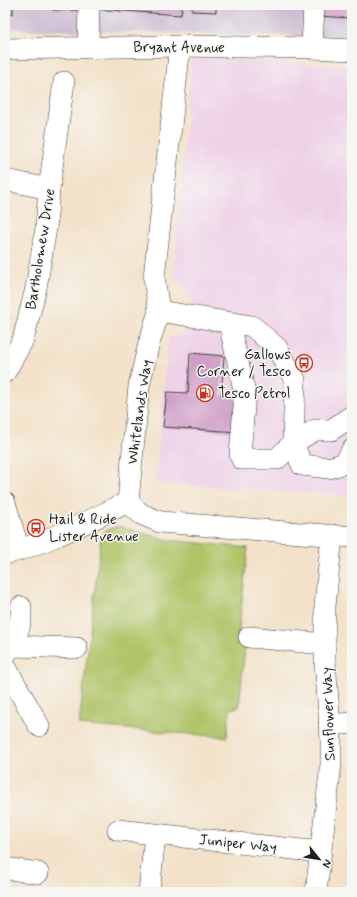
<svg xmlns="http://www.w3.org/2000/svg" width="357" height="897" viewBox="0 0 357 897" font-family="Mynerve,sans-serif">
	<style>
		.built { fill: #eed0e7 }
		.industrial { fill: #ccbed3 }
		.green { fill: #b0c468; stroke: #667042 }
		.building { fill: #cf9ec8 }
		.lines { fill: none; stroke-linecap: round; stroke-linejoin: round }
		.minor-casing { stroke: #3c3a36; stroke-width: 22 }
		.minor { stroke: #fff; stroke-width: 21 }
		.labels { text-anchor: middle; stroke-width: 3; stroke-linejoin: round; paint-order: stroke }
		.street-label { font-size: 15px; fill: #1c1c1c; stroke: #f6f6f2 }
		.poi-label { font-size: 15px; fill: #1c1c1c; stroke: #f6f6f2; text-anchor: start }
	</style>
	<rect width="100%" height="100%" fill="#f6f6f2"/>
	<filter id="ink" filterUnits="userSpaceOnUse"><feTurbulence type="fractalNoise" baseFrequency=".025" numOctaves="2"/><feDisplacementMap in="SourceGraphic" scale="8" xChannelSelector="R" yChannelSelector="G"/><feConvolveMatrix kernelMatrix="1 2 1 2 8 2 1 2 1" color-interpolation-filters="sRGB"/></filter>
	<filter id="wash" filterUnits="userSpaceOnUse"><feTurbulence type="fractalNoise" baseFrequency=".012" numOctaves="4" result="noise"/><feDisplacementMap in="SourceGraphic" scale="16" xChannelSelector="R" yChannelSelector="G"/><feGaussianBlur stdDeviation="0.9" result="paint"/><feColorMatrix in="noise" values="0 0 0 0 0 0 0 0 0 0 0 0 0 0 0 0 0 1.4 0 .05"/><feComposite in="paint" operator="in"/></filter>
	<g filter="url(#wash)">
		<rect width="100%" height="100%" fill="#f3e2c9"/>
		<polygon class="built" points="192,52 214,58 352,66 352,496 155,483 168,338 185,335 192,296 173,277"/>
		<polygon class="industrial" points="5,5 352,5 352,37 31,30 5,28"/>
		<polygon class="green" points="118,526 168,540 248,548 237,645 245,646 239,707 230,709 227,737 79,725 101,538 105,531"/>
		<g id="blocks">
			<g class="building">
				<polygon points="5,5 13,5 13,14 5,13"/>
				<rect x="53" y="5" width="29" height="5"/>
				<polygon points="94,5 182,5 181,15 94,9"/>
				<polygon points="192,5 216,5 216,12 192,11"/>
				<polygon points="317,5 352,5 352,18 316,16"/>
				<polygon points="190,353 224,356 221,396 241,397 238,432 163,427 167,392 188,393"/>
			</g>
		</g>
	</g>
	<g filter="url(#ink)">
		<use href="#blocks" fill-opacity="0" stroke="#3c3a36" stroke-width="1"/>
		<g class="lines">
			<g class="minor-casing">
				<g id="minor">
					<polyline points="180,46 154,277 159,311 148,347 139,386 128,502 141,514 160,522 352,537"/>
					<polyline points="88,48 89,5"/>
					<polyline points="312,48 314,5"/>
					<polyline points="5,49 180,46 312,48 352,50"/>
					<polyline points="5,181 11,181 49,189"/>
					<polyline points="159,311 252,326 277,348 295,380 293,443 302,465 329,468 345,463 352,450"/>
					<polyline points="229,323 245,394 240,455 242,459 277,459 293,443 315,430 331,430 352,416"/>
					<polyline points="5,372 23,340 36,288 46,228 49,189 64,82"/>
					<polyline points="5,503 19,550"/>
					<path d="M 5,554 C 48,543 88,521 128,502"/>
					<polyline points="249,637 325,644"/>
					<polyline points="11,646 77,648"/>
					<path d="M 5,655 C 16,640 22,626 21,607"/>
					<polyline points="5,666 39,726"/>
					<polyline points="329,725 352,723"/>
					<polyline points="118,830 321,852"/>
					<polyline points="5,870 10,869 38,873"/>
					<polyline points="149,892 155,835"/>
					<polyline points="316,892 331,764 331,740 325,661 325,606 332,535"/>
				</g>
			</g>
			<use href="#minor" class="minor"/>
		</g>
	</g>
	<defs>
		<g id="bus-ring" transform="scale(0.9)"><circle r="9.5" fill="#f6f6f2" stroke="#c8321e" stroke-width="1.5"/><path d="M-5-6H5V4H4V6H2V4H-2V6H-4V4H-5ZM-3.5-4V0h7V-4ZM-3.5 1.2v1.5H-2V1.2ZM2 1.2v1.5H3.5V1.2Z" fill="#c8321e"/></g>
		<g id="fuel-ring" transform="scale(0.9)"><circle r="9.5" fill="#f6f6f2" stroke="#c8321e" stroke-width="1.5"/><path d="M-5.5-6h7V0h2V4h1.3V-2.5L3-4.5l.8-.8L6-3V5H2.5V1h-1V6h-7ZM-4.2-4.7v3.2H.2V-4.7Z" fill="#c8321e"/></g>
	</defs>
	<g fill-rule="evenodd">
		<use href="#bus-ring" x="304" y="363"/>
		<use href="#fuel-ring" x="205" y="393"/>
		<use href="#bus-ring" x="36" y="528"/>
	</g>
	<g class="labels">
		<g class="street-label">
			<text x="179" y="52">Bryant Avenue</text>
			<text transform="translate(40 249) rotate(-81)" y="5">Bartholomew Drive</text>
			<text transform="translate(139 412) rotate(-82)" y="5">Whitelands Way</text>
			<text transform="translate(328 714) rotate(-92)" y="5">Sunflower Way</text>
			<text transform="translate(238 843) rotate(6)" y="5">Juniper Way</text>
		</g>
		<g class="poi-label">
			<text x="291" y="359" text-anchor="end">Gallows<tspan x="291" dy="17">Corner / Tesco</tspan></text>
			<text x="218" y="398">Tesco Petrol</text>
			<text x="49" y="524">Hail &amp; Ride<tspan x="49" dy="17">Lister Avenue</tspan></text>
		</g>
	</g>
	<rect width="357" height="897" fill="none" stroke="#f6f6f2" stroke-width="20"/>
	<g transform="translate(319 859) rotate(120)" stroke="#f6f6f2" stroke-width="3" paint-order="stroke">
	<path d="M0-3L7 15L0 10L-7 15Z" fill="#1c1c1c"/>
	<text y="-6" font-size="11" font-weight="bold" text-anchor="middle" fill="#1c1c1c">N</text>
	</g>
</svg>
